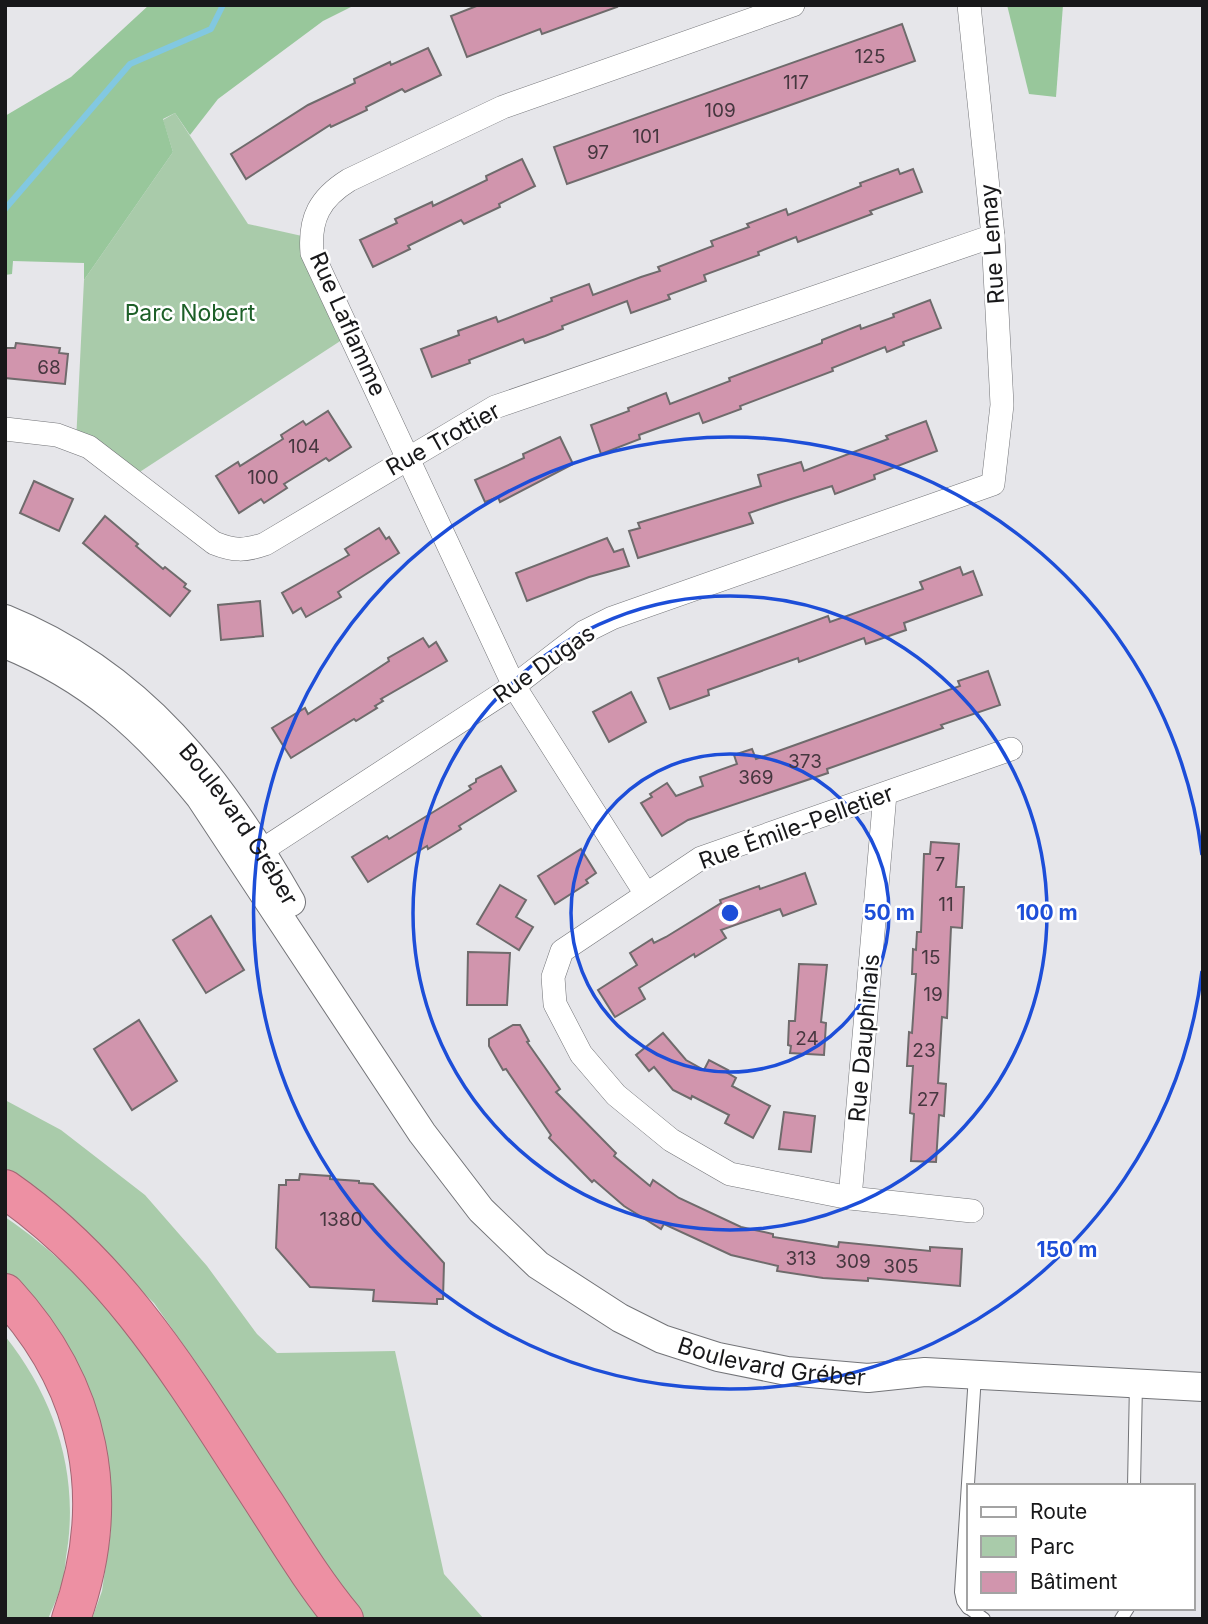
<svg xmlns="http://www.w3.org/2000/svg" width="1208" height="1624" viewBox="0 0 1208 1624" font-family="Inter,sans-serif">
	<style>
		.green { fill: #a9cbaa }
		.forest { fill: #98c79b }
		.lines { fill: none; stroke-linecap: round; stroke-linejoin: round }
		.stream { stroke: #82c8e1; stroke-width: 6 }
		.building { fill: #d195ad; stroke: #6f6b6c; stroke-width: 2 }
		.service-casing { stroke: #737478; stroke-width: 14 }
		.minor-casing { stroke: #737478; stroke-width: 24 }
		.tertiary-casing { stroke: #737478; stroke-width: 30 }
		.motorway-casing { stroke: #a26673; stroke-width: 40 }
		.service { stroke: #fff; stroke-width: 12 }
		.minor { stroke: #fff; stroke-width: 23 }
		.tertiary { stroke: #fff; stroke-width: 28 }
		.motorway { stroke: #ed90a3; stroke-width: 38 }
		.ring { fill: none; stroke: #1d4ed8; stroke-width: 3.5 }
		.labels { text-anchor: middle; stroke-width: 5; stroke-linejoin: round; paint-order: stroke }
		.number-label { font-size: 19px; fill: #46373f }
		.street-label { font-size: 23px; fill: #18181a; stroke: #fff }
		.park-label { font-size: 23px; fill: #1d5f28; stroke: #fff }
		.centre { fill: #1d4ed8; stroke: #fff; stroke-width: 3.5 }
		.ring-label { font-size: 21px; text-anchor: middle; font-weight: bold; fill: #1d4ed8; stroke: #fff; stroke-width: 5; stroke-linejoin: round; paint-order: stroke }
	</style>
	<rect width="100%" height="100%" fill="#e6e6ea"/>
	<g class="green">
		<polygon points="175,113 248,224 311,238 351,334 129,479 76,442 84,280 173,152 163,120"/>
		<polygon points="5,1100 61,1130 145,1195 207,1266 257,1334 277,1353 395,1351 444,1574 484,1619 364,1619 342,1593 204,1374 154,1303 32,1186 5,1168"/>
		<path d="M 5,1217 C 149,1314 220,1483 319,1619 L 92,1619 L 102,1591 L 111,1530 L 107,1466 L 5,1279 Z"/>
		<path d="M 5,1336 C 56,1400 80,1476 66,1557 C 65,1568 64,1579 60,1589 C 57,1599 52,1609 48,1619 L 5,1619 Z"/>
	</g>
	<g class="forest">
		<polygon points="149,5 355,5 323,21 218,99 190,135 175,113 163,119 173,152 84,280 84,263 13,261 12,274 5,275 5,116 71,77"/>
		<polygon points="1007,5 1063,5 1056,97 1029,94"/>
	</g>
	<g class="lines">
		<polyline class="stream" points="5,209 130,64 211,29 223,5"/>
	</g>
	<g class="building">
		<polygon points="479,5 616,5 617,7 542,34 540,29 467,57 451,16"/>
		<polygon points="902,24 915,61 567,184 554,147"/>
		<polygon points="428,48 441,75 405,92 402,89 366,107 367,110 331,127 330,125 246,179 231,154 308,105 355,83 354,79 390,62 391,65"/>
		<polygon points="522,159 535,186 499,204 500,207 464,224 461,220 408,246 410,249 373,267 360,240 397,223 395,219 432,202 433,206 487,180 486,176"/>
		<polygon points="898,169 900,174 913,169 922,192 870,211 872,214 798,242 796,237 758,252 759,255 704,275 706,281 668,295 670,299 631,313 627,301 562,326 563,329 545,336 525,343 523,339 469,360 470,363 432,377 421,349 459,335 458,331 496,317 498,322 552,301 551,298 589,284 593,295 641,277 660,271 658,267 713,246 711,241 749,227 747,224 786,209 788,215 861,186 860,183"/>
		<polygon points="930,300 941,328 903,342 904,345 887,352 885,347 832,368 833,371 740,406 741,409 703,423 699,413 639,435 640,439 601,454 591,425 629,411 628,408 666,393 670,404 730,381 729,378 822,343 822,340 860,325 861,329 894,317 893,314"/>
		<polygon points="16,343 60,348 59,353 68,354 65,384 5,378 6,348 15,348"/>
		<polygon points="328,411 351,447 329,461 326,458 284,484 287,488 264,503 261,499 239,513 216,476 238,462 240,466 283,439 281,435 303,421 306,425"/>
		<polygon points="926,421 937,451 874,475 875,479 835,494 832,486 788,500 749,513 753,523 638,558 629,531 640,528 638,523 761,486 758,475 801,462 804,471 888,439 886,436"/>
		<polygon points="560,437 573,464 500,502 498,497 485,502 475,480 524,458 523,454"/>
		<polygon points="34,481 73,499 59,531 20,513"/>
		<polygon points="105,516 138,544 136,546 163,569 165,567 186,584 184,587 190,591 170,616 83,543"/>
		<polygon points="379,528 386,539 389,537 399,553 338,592 341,597 306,617 301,608 293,613 282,593 349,555 345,549"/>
		<polygon points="607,538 614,552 623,549 629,566 589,577 527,601 516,573"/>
		<polygon points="960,567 963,575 973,571 982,595 904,623 906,630 866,644 864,638 799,662 798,658 708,690 709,695 670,709 658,678 828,616 830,622 923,589 920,582"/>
		<polygon points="260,601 263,636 221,640 218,605"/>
		<polygon points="423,638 429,647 436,642 447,661 381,699 383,701 375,706 377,708 356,721 354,719 291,758 272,728 305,708 308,714 389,661 388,658"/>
		<polygon points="988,671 1000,705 941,725 943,728 827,769 828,773 688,820 662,836 641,803 652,797 650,794 667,783 676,796 703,786 700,777 737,764 734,755 752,749 756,759 960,686 958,681"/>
		<polygon points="631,692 646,722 609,742 593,712"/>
		<polygon points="501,766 516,791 459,826 461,829 428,849 427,846 368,882 352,857 387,836 389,839 471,789 469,786 476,782 476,779"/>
		<polygon points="931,842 959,844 956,887 964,887 962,928 951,927 947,1018 942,1017 938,1083 946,1084 944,1116 939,1115 936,1162 911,1161 914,1114 910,1113 913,1066 907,1066 909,1032 912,1033 916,974 912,974 913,949 916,950 917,932 921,932 924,854 930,854"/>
		<polygon points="581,849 596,873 586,880 588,883 555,904 538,876"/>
		<polygon points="805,873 816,904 783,916 780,909 721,930 726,938 695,957 694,954 639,988 645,999 615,1017 598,990 637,965 630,953 652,939 654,943 666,937 721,903 720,900 759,886 760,889"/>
		<polygon points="500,885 526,900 516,917 533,927 519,950 477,924"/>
		<polygon points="211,916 244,970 206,993 173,940"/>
		<polygon points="468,952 510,953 507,1005 467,1005"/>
		<polygon points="799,964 827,965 821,1022 826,1023 824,1055 790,1053 791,1046 788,1045 789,1021 795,1021"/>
		<polygon points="139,1020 177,1081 132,1110 94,1049"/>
		<polygon points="513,1025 520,1025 529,1041 527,1042 560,1089 556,1092 616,1153 614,1156 650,1186 653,1180 679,1198 741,1227 773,1234 773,1237 838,1247 839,1242 930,1251 930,1247 962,1249 960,1286 868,1278 868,1281 823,1278 777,1271 778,1266 731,1255 664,1224 661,1229 624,1206 594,1180 592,1182 549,1138 551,1135 506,1069 503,1070 489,1046 489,1039"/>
		<polygon points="663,1033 686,1060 704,1070 709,1060 728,1070 726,1072 736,1078 732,1086 770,1106 753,1138 725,1123 729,1115 692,1096 691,1099 673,1090 654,1067 649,1071 636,1055"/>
		<polygon points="784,1112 815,1116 811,1152 779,1149"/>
		<polygon points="300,1174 330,1176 330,1179 359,1181 359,1183 373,1184 444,1263 443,1299 437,1299 437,1304 373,1301 374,1290 310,1287 276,1248 279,1185 286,1185 286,1180 299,1180"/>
	</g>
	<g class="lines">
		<g class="service-casing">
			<g id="service">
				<polyline points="1134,1486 1136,1383"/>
				<polyline points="968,1608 963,1601 961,1592 975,1375"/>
				<polyline points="969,1608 984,1619"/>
				<polyline points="1121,1619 1128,1608"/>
			</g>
		</g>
		<g class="minor-casing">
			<g id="minor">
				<path d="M 5,429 L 57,435 L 89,447 L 214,543 C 234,551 245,551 265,544 L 495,407 L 993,236"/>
				<polyline points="247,860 514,686 584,632 612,618 993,484 1002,405 1001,385 993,236 969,5"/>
				<path d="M 646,894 L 514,686 L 312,253 C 309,218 320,198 349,180 L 503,107 L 793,5"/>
				<polyline points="850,1198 885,794"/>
				<polyline points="972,1211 850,1198 730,1174 671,1140 616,1095 581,1054 555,1004 553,977 562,951 701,858 1011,749"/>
			</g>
		</g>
		<g class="tertiary-casing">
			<g id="tertiary">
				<path id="s1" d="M 5,619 C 141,674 221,779 291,902"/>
				<path id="s2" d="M 5,644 C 89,678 144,728 200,797 L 422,1133 L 481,1210 L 538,1265 L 620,1318 L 662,1339 L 718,1357 L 787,1371 L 868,1378 L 925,1372 L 1203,1387"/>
			</g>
		</g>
		<g class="motorway-casing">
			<g id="motorway">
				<path d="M 5,1189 C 124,1272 188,1386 265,1504 C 290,1543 314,1583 344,1619"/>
				<path d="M 5,1293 C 91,1386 114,1499 71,1619"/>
			</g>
		</g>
		<use href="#service" class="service"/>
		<use href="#minor" class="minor"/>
		<use href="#tertiary" class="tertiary"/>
		<use href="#motorway" class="motorway"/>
	</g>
	<g class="ring">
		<circle cx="730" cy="913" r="159"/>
		<circle cx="730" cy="913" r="317"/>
		<path d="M1202 971A476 476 0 1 1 1202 855"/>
	</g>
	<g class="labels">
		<g class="number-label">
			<text x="870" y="63">125</text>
			<text x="796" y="89">117</text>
			<text x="720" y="117">109</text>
			<text x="646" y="143">101</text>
			<text x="598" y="159">97</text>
			<text x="49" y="374">68</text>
			<text x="304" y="453">104</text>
			<text x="263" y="484">100</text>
			<text x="805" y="768">373</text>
			<text x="756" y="784">369</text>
			<text x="940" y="871">7</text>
			<text x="946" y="911">11</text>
			<text x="931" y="964">15</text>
			<text x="933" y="1001">19</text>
			<text x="807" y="1045">24</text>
			<text x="924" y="1057">23</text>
			<text x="928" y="1106">27</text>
			<text x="341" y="1226">1380</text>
			<text x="801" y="1265">313</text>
			<text x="853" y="1268">309</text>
			<text x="901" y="1273">305</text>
		</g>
		<g class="street-label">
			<text transform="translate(992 244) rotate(-94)" y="8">Rue Lemay</text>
			<text transform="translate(348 324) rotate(66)" y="8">Rue Laflamme</text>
			<text transform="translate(443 439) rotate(-29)" y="8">Rue Trottier</text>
			<text transform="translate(544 664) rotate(-35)" y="8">Rue Dugas</text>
			<text dy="8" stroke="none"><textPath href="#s1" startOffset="317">Boulevard Gréber</textPath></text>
			<text transform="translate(796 827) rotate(-20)" y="8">Rue Émile-Pelletier</text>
			<text transform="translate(864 1038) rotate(-85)" y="8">Rue Dauphinais</text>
			<text dy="8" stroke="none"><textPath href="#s2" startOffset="1087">Boulevard Gréber</textPath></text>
		</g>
		<g class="park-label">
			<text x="190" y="321">Parc Nobert</text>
		</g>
	</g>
	<circle cx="730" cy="913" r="10" class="centre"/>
	<g class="ring-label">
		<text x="889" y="920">50 m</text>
		<text x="1047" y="920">100 m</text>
		<text x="1067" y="1257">150 m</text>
	</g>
	<rect width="1208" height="1624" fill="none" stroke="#18181a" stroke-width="14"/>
	<rect x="967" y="1484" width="228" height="126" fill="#ffffff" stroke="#a3a3a3" stroke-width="2"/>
	<rect x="981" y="1507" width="35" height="10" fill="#ffffff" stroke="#a3a3a3" stroke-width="2"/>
	<text x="1030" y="1519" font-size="21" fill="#18181a">Route</text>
	<rect x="981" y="1536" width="35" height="21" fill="#a9cbaa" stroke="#a3a3a3" stroke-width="2"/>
	<text x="1030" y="1554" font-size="21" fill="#18181a">Parc</text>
	<rect x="981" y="1572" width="35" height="21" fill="#d195ad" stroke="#a3a3a3" stroke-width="2"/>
	<text x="1030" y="1589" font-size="21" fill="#18181a">Bâtiment</text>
</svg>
